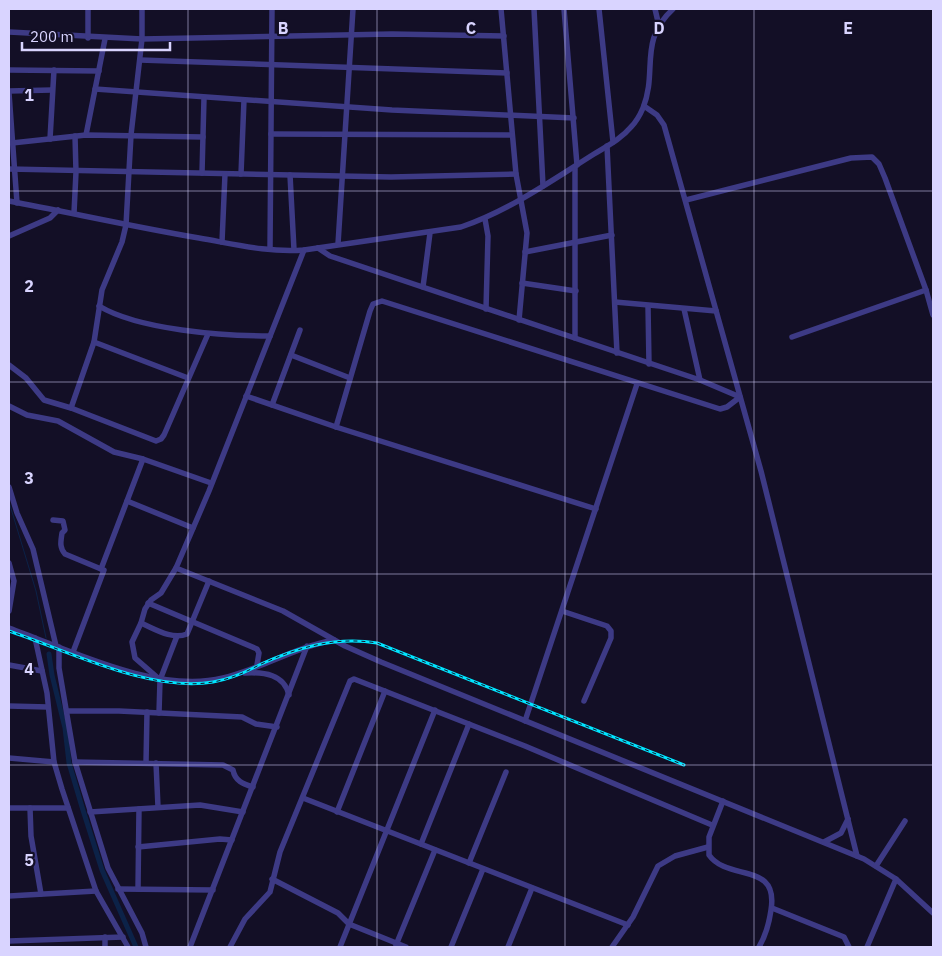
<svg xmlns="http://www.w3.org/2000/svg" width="942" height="956" viewBox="0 0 942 956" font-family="'IBM Plex Sans',sans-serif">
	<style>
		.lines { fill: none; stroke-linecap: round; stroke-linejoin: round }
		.stream { stroke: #0c2248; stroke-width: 1 }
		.canal { stroke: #0c2248; stroke-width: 5 }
		.minor { stroke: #3d3a85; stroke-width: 5.5 }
		.rail-casing { stroke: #00e5ff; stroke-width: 3 }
		.rail { stroke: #130f26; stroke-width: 1; stroke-dasharray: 4; stroke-linecap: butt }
		.grid { fill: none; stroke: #d9d4ff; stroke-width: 1; stroke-opacity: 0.55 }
		.grid-label { font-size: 16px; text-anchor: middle; font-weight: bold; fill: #d9d4ff; stroke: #130f26; stroke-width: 4.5; stroke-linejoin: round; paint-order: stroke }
	</style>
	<rect width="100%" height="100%" fill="#130f26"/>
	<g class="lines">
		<polyline class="stream" points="9,502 36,591 46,638"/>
		<polyline class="canal" points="49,654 52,675 65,728 69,763 82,807 102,870 136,947"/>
		<g class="minor">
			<polyline points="501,9 516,174 527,233 519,320"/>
			<polyline points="534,9 543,186"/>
			<polyline points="564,9 577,165"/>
			<polyline points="599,9 613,142"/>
			<polyline points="655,9 659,26"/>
			<polyline points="9,32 142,39 392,34 504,36"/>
			<polyline points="88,38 88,9"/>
			<polyline points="140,60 507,73"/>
			<polyline points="9,70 99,71"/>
			<polyline points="95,89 392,110 574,118"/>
			<polyline points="9,91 52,90"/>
			<polyline points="9,93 17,203"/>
			<polyline points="644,106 657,115 664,125 761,471 857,856"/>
			<polyline points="271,134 512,135"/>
			<polyline points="86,135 105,39"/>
			<polyline points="50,139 54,70"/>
			<polyline points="12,143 86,135 203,137"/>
			<polyline points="607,146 617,353"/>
			<polyline points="575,167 575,338"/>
			<polyline points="9,169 391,177 516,174"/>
			<polyline points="202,173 204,98"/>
			<polyline points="241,174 244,100"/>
			<polyline points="290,175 294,250"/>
			<polyline points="686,200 851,158 872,157 879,164 885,178 926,290 933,315"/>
			<path d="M 9,201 C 72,213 135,227 199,238 C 234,244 269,253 304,250 L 461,227 C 510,210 551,181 594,154 C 607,146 621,139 631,127 C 636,122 640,115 643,108 C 658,71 638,41 673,9"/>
			<polyline points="74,213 76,172 75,136"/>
			<polyline points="485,219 488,236 486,309"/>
			<polyline points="9,236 50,218 58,210"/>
			<polyline points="222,242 225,174"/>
			<polyline points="338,244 353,9"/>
			<polyline points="318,248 330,256 700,380 740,397 727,407 720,409 382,301 373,304 370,311 336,427"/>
			<polyline points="270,249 272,9"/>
			<polyline points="304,250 209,491 176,568 283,611 345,646 381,662 864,859 896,879 933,913"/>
			<polyline points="525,252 612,235"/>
			<polyline points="522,283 576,291"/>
			<polyline points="423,287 430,233"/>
			<polyline points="615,302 716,311"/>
			<path d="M 99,306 C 139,330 223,336 270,336"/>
			<polyline points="648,306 649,364"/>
			<polyline points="684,309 700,380"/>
			<polyline points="792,337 926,290"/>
			<polyline points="94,342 188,378"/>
			<polyline points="291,355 350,378"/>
			<polyline points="9,365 26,378 44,400 71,408 156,441 161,439 164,435 208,334"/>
			<polyline points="246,396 336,427 596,509"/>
			<polyline points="272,405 300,330"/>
			<polyline points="9,406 27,415 58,421 114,452 143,459 211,483"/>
			<polyline points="71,408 94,342 102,290 122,242 126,225 131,135 142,39 142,9"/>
			<polyline points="9,487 17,513 33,549 56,646"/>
			<polyline points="127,501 193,528"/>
			<path d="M 53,520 L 63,521 L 65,530 L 62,533 C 61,541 59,547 65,554 L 101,569"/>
			<polyline points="9,563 14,581 9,611"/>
			<polyline points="148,603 257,649 259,653 257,665"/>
			<polyline points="562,611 607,626 611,631 611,638 584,701"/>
			<path d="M 141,623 C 155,629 172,640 187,634 L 209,581"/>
			<path d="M 9,628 C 72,651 157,694 223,678 C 261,669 295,647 334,640"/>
			<polyline points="35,638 47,693 54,762 62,789 96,891 128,947"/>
			<polyline points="59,647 59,668 75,762 108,868 142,933 146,947"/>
			<polyline points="73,652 104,570 101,569 143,459"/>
			<polyline points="9,665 42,671"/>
			<path d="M 245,673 C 264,672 284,674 289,695"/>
			<polyline points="158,678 135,658 132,642 141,623 145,609 151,600 161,593 176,568"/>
			<polyline points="9,706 48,707"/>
			<polyline points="68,711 119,711 242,717 256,724 277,727"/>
			<polyline points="159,713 160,680 177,636"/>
			<polyline points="525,721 637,384"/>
			<polyline points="9,758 54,762"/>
			<path d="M 75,762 L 223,765 L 233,770 C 235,781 243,784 253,787"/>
			<polyline points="146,763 147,712"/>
			<polyline points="156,763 158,807"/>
			<polyline points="303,798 628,925"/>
			<path d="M 723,801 L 709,837 L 709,855 C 728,882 779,861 771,910 C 769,924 766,935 759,947"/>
			<polyline points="9,808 68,808"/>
			<polyline points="30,808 31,836 41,894"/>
			<polyline points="90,812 200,805 243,812"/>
			<polyline points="337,812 385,691"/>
			<polyline points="824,842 841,833 848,819"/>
			<polyline points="421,844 469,724"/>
			<polyline points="138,847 220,839 232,840"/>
			<polyline points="469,863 506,772"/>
			<polyline points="876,866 905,821"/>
			<polyline points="272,879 338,913 349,924 406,947"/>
			<polyline points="118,889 213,890"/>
			<polyline points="138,889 139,809"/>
			<polyline points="9,896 96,891"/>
			<polyline points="772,908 844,937 849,947"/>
			<polyline points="9,941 123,937"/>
			<polyline points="396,945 435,850"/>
			<polyline points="105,947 105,937"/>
			<polyline points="190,947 307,646"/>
			<polyline points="230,947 245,919 270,892 280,852 350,681 354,679 525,746 712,825"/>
			<polyline points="340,947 435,710"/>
			<polyline points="451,947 483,869"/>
			<polyline points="508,947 532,888"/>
			<polyline points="612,947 633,917 658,866 675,856 708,847"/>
			<polyline points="867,947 896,879"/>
		</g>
		<g class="rail-casing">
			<path id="rail" d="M 9,631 C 68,651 151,693 213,682 C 230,679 244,673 259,665 C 296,648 335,636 377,643 L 684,765"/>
		</g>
		<use href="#rail" class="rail"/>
	</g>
	<path class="grid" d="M 188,9 L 188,947M 377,9 L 377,947M 565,9 L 565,947M 754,9 L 754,947M 9,191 L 933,191M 9,382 L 933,382M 9,574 L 933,574M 9,765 L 933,765"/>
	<g class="grid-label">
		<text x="283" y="34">B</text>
		<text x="471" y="34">C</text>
		<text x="659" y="34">D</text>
		<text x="848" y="34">E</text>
		<text x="29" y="101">1</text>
		<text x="29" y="292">2</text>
		<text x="29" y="484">3</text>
		<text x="29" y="675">4</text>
		<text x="29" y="866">5</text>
	</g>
	<rect width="942" height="956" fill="none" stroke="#d9d4ff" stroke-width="20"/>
	<path d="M22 42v8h148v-8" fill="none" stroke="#d9d4ff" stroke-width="2.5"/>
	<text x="30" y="42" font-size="15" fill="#d9d4ff" stroke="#130f26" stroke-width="4" paint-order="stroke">200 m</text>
</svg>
